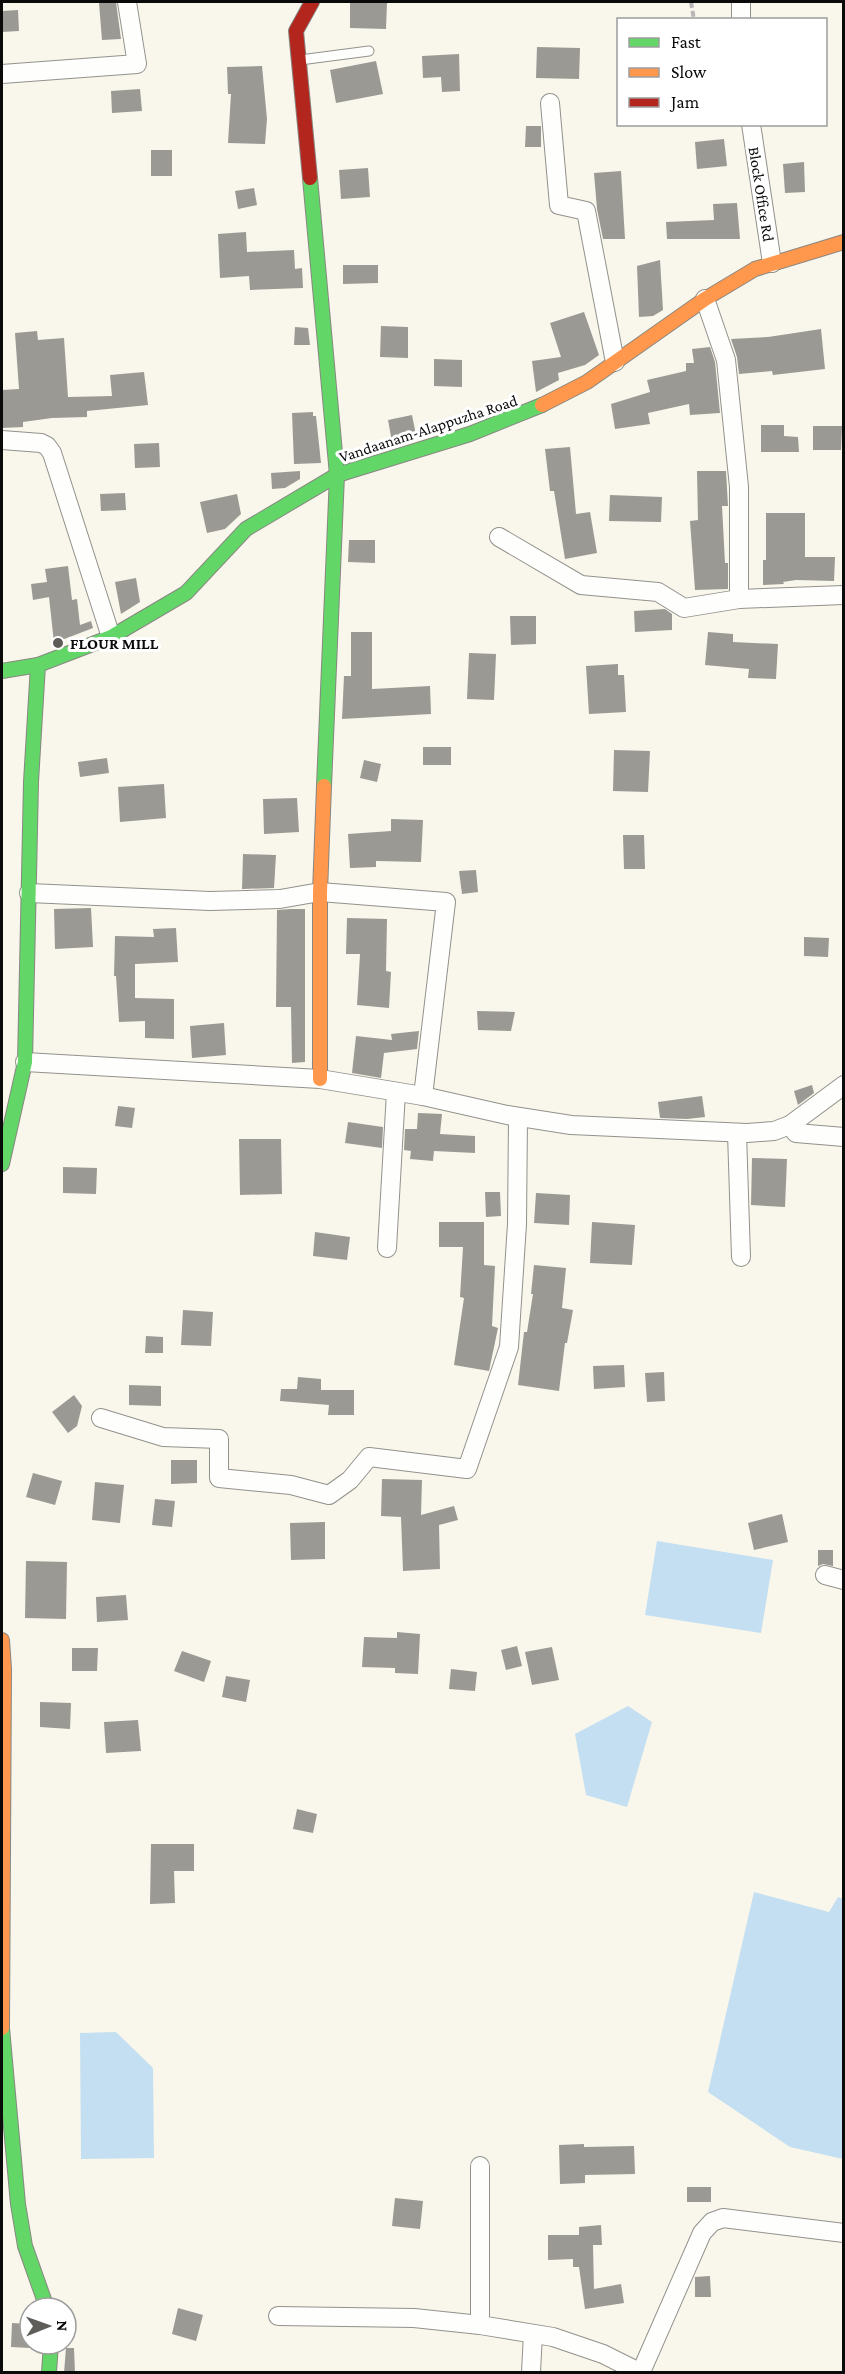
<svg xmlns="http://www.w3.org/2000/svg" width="845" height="2374" viewBox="0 0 845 2374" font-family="'Crimson Pro',serif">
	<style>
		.water { fill: #c4dff1 }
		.building { fill: #9b9993 }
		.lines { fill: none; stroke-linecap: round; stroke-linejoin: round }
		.lane-casing { stroke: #92918c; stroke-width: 11 }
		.street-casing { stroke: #92918c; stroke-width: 20 }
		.fast-casing { stroke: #888782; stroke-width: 16 }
		.slow-casing { stroke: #888782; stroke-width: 16 }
		.jam-casing { stroke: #888782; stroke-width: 16 }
		.path { stroke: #b7b6b5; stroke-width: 4; stroke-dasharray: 6 3; stroke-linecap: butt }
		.lane { stroke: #fefefc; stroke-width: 9 }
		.street { stroke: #fefefc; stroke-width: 18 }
		.fast { stroke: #63d668; stroke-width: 14 }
		.slow { stroke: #ff974d; stroke-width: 14 }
		.jam { stroke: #b3261e; stroke-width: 14 }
		.poi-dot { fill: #5e5d59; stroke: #fff; stroke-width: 2 }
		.labels { text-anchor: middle; stroke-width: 6; stroke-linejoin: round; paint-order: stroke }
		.street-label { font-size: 16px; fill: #0a0a0a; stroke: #fff }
		.poi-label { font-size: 16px; font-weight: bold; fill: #0a0a0a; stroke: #fff; text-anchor: start }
	</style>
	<rect width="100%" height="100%" fill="#f9f7ec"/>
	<g class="water">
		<polygon points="657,1541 773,1560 761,1633 645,1615"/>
		<polygon points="628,1706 652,1722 627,1807 586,1795 575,1734"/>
		<polygon points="754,1892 829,1912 838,1897 843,1899 843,2159 790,2147 708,2092"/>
		<polygon points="116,2032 153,2068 154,2158 81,2159 80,2033"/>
	</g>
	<g class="building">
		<polygon points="116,2 121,39 102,40 99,3"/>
		<polygon points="350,2 387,3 386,29 350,28"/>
		<polygon points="18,10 19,31 2,32 2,11"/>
		<polygon points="537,47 580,48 579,79 536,78"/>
		<polygon points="459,54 460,91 442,92 441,77 423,78 422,56"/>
		<polygon points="376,61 383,94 336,103 330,70"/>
		<polygon points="262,66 267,119 265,144 228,143 231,94 228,94 227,67"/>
		<polygon points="140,89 142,111 112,113 111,91"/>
		<polygon points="526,126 541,126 541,147 525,147"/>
		<polygon points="724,139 727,166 697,169 695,142"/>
		<rect x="151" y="150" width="21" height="26"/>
		<polygon points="804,162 805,192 785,193 783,164"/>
		<polygon points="368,168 370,197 341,199 339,170"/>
		<polygon points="621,171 625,239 603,239 597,209 594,173"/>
		<polygon points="254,188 257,205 238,209 235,191"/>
		<polygon points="737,203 740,239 667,239 666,222 714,220 713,204"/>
		<polygon points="246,232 247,252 294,250 295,269 302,268 303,288 250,290 249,276 220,278 218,234"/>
		<polygon points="660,260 663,310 653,316 639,317 637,266"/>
		<polygon points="343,265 378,265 378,283 343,284"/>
		<polygon points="584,312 599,355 585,365 558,373 559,380 536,392 532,361 561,357 550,323"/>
		<polygon points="381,326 408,327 408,358 380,357"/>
		<polygon points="295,327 308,328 310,345 294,345"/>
		<polygon points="821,329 825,369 773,375 772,371 739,374 737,357 731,339 768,337"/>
		<polygon points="37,331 38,340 64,338 68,397 112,396 110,375 144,372 148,405 87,411 87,417 52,418 23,422 23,427 2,428 2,390 19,389 15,333"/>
		<polygon points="710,347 715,362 720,413 690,415 689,404 648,413 650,424 615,429 611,404 650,392 647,380 686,371 686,363 694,363 692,349"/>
		<polygon points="434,359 462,360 462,387 434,386"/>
		<polygon points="313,412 313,416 316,416 321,463 294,464 292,413"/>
		<polygon points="412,415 416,435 392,442 388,420"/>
		<polygon points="761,425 784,425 784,436 798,437 799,452 761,452"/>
		<polygon points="813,426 842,426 841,450 813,450"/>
		<polygon points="159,443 160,467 135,468 134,444"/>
		<polygon points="570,447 576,514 590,512 597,553 565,559 554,491 550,491 545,449"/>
		<polygon points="300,471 300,479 285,488 272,489 271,473"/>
		<polygon points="697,471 726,471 728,506 722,506 725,563 728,563 728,589 695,590 690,521 698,520"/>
		<polygon points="125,493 126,510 101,511 100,494"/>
		<polygon points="237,494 241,514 225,529 207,533 200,502"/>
		<polygon points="610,495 662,497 661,522 609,521"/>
		<polygon points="766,513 805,513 805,557 835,557 834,581 796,580 783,582 784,584 763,585 763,560 766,560"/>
		<polygon points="349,540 375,540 375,563 348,562"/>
		<polygon points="68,566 72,600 77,599 80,625 91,621 93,628 54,643 49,597 33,600 31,584 47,582 45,569"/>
		<polygon points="136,578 140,602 121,614 115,582"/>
		<polygon points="665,609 672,614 672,630 635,632 634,611"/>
		<polygon points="510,616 536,616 536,644 511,645"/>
		<polygon points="351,632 372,632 372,689 430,686 431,714 342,719 344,676 351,676"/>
		<polygon points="708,632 733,634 733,642 778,644 776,679 748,678 749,669 705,665"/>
		<polygon points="469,653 496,654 494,700 467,699"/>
		<polygon points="618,664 618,675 624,675 626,712 589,714 586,666"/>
		<rect x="423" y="747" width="28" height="18"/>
		<polygon points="614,750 650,751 648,792 613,791"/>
		<polygon points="107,758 109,773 80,777 78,762"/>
		<polygon points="364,760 381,764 377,782 360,778"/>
		<polygon points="164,784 166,818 120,822 118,787"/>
		<polygon points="297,798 299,832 264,834 263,799"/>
		<polygon points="391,819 423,820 421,862 376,861 376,867 350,868 348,834 391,831"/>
		<polygon points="623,835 644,835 645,869 624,869"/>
		<polygon points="243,854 276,855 274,888 242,889"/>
		<polygon points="476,870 478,892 462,894 459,871"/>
		<polygon points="91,908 93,947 55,949 54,909"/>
		<polygon points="290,909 305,909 305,1062 292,1063 291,1007 276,1007 277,910"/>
		<polygon points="347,918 387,919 386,971 391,972 389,1008 357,1005 360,954 346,954"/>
		<polygon points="176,928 178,962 135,964 135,998 174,999 174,1039 145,1038 145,1021 119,1022 116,976 114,976 115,936 154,937 153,929"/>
		<polygon points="804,937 829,938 828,957 804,956"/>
		<polygon points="477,1011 515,1012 511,1031 478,1030"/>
		<polygon points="224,1023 226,1055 192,1058 190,1026"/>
		<polygon points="419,1031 417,1049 384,1053 381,1078 352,1073 356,1036 392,1040 391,1034"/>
		<polygon points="812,1085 814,1093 798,1105 794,1091"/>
		<polygon points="702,1096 705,1117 687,1119 660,1118 658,1102"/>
		<polygon points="118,1106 135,1108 132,1128 115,1126"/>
		<polygon points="418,1113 442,1114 440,1134 475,1136 475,1153 434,1151 433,1161 410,1159 411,1151 404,1150 405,1129 417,1129"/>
		<polygon points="348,1122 383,1127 382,1148 345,1143"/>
		<polygon points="239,1139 281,1139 282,1194 240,1195"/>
		<polygon points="752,1158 787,1159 785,1207 751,1205"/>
		<polygon points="63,1167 97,1168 96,1194 63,1193"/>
		<polygon points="485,1192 500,1192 501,1216 486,1217"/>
		<polygon points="536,1193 570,1195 569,1225 534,1223"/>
		<polygon points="439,1222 484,1222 484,1265 495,1266 492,1326 498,1328 489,1371 454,1365 464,1298 460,1297 463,1247 439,1247"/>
		<polygon points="592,1222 635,1225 632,1265 590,1263"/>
		<polygon points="315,1232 350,1237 347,1260 313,1256"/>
		<polygon points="534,1265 566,1268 562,1308 573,1310 567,1343 565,1343 559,1391 518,1385 524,1332 527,1332 533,1294 531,1294"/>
		<polygon points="183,1310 213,1312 211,1346 181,1345"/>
		<polygon points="146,1336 163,1337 163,1353 145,1353"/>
		<polygon points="624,1365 625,1387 594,1389 593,1366"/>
		<polygon points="664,1372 665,1401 647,1402 645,1373"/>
		<polygon points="298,1377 321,1379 321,1390 354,1390 354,1415 328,1415 329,1405 280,1401 281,1389 297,1389"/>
		<polygon points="129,1385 161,1386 161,1406 129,1405"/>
		<polygon points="74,1395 82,1406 77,1426 68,1433 52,1412"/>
		<polygon points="171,1460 197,1460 197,1483 171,1484"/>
		<polygon points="33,1473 62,1481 55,1505 26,1497"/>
		<polygon points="382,1479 422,1480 421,1515 454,1506 458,1520 439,1525 440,1569 403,1571 401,1517 381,1516"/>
		<polygon points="95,1482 124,1485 120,1523 92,1520"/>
		<polygon points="155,1499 175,1501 172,1527 152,1525"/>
		<polygon points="782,1514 788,1542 754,1550 748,1523"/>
		<polygon points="325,1522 325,1559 291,1560 290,1523"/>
		<polygon points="818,1550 833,1550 833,1566 823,1564 818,1566"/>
		<polygon points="26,1561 67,1562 66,1619 25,1618"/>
		<polygon points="126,1595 128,1620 97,1622 96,1597"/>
		<polygon points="397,1632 420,1634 418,1674 395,1673 395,1668 362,1667 364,1637 397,1638"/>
		<polygon points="517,1646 522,1666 506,1670 501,1650"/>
		<polygon points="552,1647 559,1680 532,1685 525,1652"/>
		<polygon points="72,1648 98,1648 97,1671 72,1671"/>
		<polygon points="182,1651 211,1661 204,1682 174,1671"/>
		<polygon points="451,1669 477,1672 475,1691 449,1689"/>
		<polygon points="226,1676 250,1680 246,1702 222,1697"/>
		<polygon points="40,1702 71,1703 70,1729 40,1727"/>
		<polygon points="138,1720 141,1751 106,1753 104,1722"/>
		<polygon points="297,1809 317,1814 313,1833 293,1829"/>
		<polygon points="151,1844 194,1844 194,1871 174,1871 175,1903 150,1904"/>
		<polygon points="584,2144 584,2147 634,2146 635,2174 585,2175 585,2183 560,2184 559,2145"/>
		<rect x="687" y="2187" width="24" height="15"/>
		<polygon points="395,2198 423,2201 420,2229 392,2226"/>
		<polygon points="601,2225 602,2245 593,2245 594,2289 621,2284 624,2303 585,2309 579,2267 573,2267 573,2259 548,2260 548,2235 579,2235 579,2227"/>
		<polygon points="710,2276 711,2297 695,2297 695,2277"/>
		<polygon points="178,2308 203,2315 196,2341 172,2334"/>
		<polygon points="12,2323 30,2324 30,2348 11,2347"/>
		<polygon points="66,2348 74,2348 75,2373 64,2373"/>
	</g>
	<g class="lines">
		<g class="lane-casing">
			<polyline id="lane" points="300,60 369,51"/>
		</g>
		<g class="street-casing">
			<g id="street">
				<polyline points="741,20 741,2"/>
				<polyline points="2,74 137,64 127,2"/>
				<polyline points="550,103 559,205 586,211 615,362"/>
				<polyline points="751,124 772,263"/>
				<polyline points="705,299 726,360 739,487 739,599"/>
				<polyline points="2,440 41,443 47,446 52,453 111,637"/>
				<polyline points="499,537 581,585 658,592 684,608 739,599 844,595"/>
				<polyline points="29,893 210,901 280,899 320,892 446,902 423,1096"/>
				<polyline points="25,1062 320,1079 423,1096 507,1115 571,1125 747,1133 774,1131 790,1125 844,1085"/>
				<polyline points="790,1125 796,1133 844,1137"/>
				<polyline points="737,1133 741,1257"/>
				<polyline points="387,1248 396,1092"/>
				<polyline points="101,1418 163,1437 219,1439 219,1478 291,1485 329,1495 350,1480 369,1457 467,1469 509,1347 517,1224 518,1117"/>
				<polyline points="825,1575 844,1580"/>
				<polyline points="480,2166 480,2325"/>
				<polyline points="278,2316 414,2318 480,2325 553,2337 603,2354 639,2372"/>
				<polyline points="531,2372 533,2334"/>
				<polyline points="641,2372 702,2233 712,2222 723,2218 844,2233"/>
			</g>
		</g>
		<g class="fast-casing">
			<g id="fast">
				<polyline points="310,178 337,475 324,786"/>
				<polyline points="2,671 38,665 111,637 186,593 246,529 337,475 470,434 542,405"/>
				<polyline points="2,1164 25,1062 31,782 38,665"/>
				<polyline points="2,2028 18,2204 25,2246 47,2308"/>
				<polyline points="49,2372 51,2344"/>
			</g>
		</g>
		<g class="slow-casing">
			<g id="slow">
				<polyline points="542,405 587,382 705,299 755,269 844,242"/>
				<polyline points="320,1079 320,892 324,786"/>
				<polyline points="2,1640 4,1669 2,2028"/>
			</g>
		</g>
		<g class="jam-casing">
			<polyline id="jam" points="310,178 296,31 312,2"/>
		</g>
		<polyline class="path" points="691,2 694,20"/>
		<use href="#lane" class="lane"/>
		<use href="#street" class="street"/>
		<use href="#fast" class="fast"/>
		<use href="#slow" class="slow"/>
		<use href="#jam" class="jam"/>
	</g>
	<circle class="poi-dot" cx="58" cy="643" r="6"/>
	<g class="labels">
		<g class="street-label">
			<text transform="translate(762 194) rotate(81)" y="6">Block Office Rd</text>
			<text transform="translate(428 428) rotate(-18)" y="6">Vandaanam-Alappuzha Road</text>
		</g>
		<g class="poi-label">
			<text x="70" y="649">FLOUR MILL</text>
		</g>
	</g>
	<rect width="845" height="2374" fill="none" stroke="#0a0a0a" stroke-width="6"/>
	<rect x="617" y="18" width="210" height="108" fill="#ffffff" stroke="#9d9d9d" stroke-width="1.5"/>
	<rect x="629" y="38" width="30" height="9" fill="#63d668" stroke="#9d9d9d" stroke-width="1.5"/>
	<text x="671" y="48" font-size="18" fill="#0a0a0a">Fast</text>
	<rect x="629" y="68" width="30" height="9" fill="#ff974d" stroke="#9d9d9d" stroke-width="1.5"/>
	<text x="671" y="78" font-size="18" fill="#0a0a0a">Slow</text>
	<rect x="629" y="98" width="30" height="9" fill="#b3261e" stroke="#9d9d9d" stroke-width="1.5"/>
	<text x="671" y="108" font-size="18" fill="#0a0a0a">Jam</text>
	<g transform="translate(48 2326) rotate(89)"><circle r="28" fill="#ffffff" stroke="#9d9d9d" stroke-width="1.5"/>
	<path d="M0-4.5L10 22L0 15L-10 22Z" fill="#5e5d59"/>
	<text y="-9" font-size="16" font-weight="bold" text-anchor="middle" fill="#0a0a0a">N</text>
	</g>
</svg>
